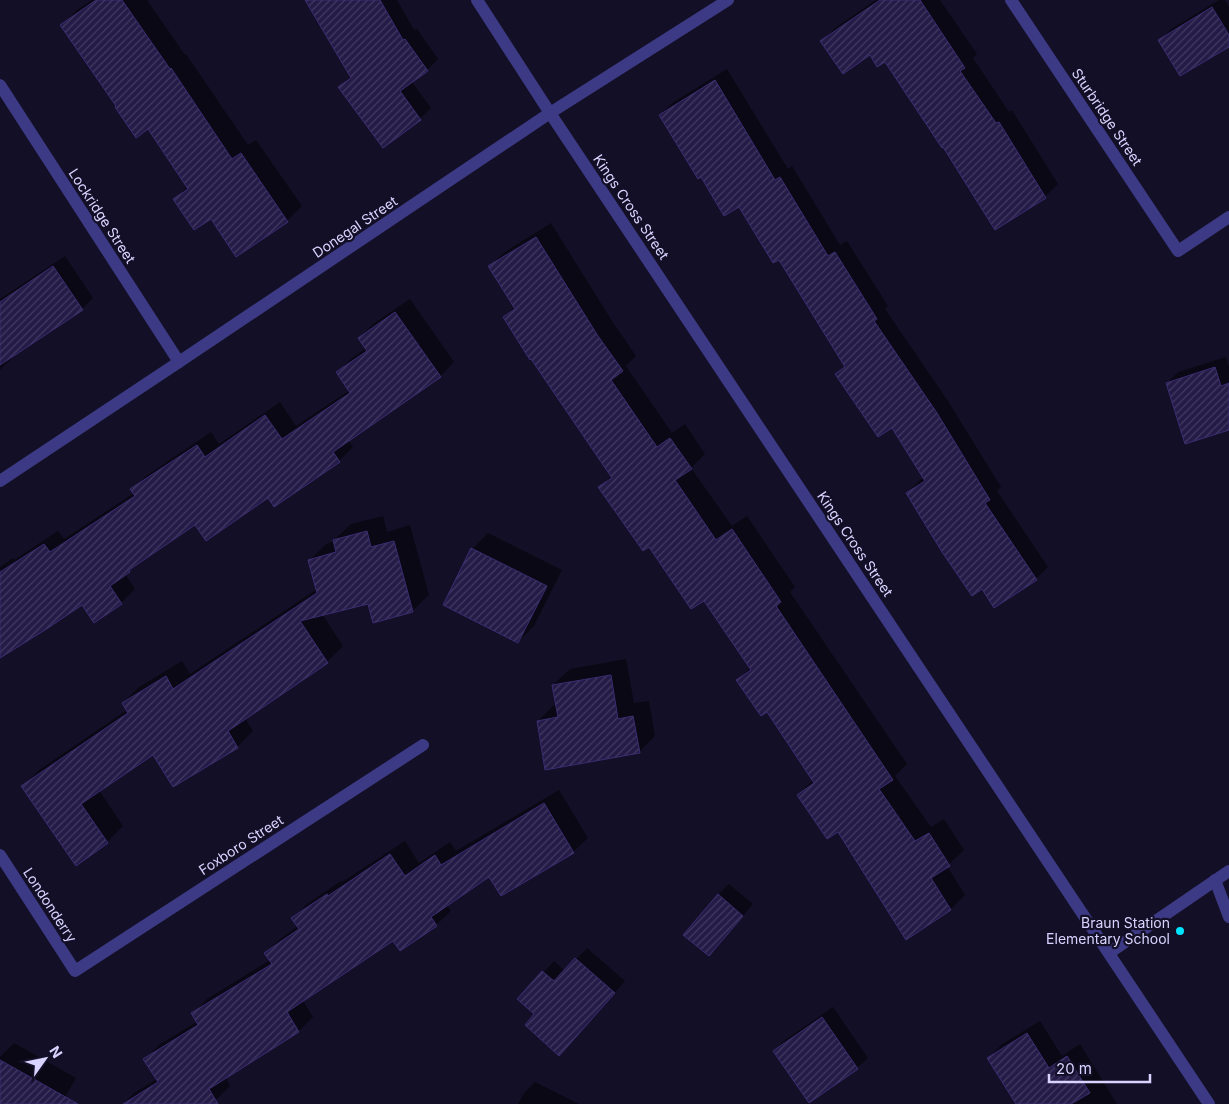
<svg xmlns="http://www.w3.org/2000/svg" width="1229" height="1104" viewBox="0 0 1229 1104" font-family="Inter,sans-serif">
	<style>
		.shadow { fill: #0007 }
		.building { fill: url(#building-hatch); stroke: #3b2d73 }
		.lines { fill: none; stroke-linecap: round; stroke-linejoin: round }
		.minor { stroke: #3d3a85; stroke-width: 12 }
		.poi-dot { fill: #00e5ff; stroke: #130f26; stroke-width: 2 }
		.labels { text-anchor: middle; stroke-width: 4.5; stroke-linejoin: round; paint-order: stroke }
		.street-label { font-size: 14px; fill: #d9d4ff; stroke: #130f26 }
		.poi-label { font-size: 14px; fill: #d9d4ff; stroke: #130f26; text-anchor: end }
	</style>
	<defs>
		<pattern id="building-hatch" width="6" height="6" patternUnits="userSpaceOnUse" patternTransform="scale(1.25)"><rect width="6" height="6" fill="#241b47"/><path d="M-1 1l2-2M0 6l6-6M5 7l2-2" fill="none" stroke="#433b63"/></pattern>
	</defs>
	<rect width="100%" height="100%" fill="#130f26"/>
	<g class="shadow">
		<polygon points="92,0 147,0 185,55 186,54 248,145 256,140 302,206 287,221 211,217 175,199 188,186 149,128 118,105 62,25 77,10"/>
		<polygon points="306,0 397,0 414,30 417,29 438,59 427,70 411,81 431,108 420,119 340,87 351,76"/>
		<polygon points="876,0 940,0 977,54 973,58 1009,112 1012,110 1058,184 1045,197 944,145 885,60 870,54 822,41 835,28"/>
		<polygon points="1219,0 1225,0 1229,7 1229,45 1160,40 1171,29"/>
		<polygon points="727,69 788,169 792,166 840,245 847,241 888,306 885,309 948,401 1001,487 997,491 1048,567 1036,579 982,588 907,493 919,481 924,478 892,426 837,374 846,366 779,259 740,205 701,175 660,115 672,103"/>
		<polygon points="551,223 612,321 636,356 626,366 672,433 685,424 705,454 691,468 732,526 747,516 795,587 790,592 907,764 895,776 931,827 944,819 964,850 947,866 965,895 950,910 838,830 798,795 813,780 767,710 738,680 751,667 704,599 649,546 600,488 612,476 505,317 515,306 490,266 505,252"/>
		<polygon points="65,256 93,298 82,309 11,356 12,358 0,370 0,299"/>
		<polygon points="410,299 454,362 440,377 348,440 353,447 339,461 268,497 196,524 138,562 125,574 135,589 121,603 82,604 0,657 0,567 13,558 14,560 58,531 64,539 134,493 132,490 146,476 211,432 219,444 280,402 296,426 350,390 337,373 351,359 366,348 359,338 373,324"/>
		<polygon points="1226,357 1229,367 1229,428 1167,383 1178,372"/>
		<polygon points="383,516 387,532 410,525 429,595 412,611 369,602 322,614 343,646 327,662 245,718 253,731 237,747 153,753 99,790 123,826 107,842 23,786 39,770 127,710 123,703 139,687 182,661 190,674 317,589 310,560 326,544 335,541 334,540 351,524"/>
		<polygon points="488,533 562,570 534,626 518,642 472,549"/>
		<polygon points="626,659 634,703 649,701 655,736 639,752 538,721 554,705 557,705 553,685 570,669"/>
		<polygon points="559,790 588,838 573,852 490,876 447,905 451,911 436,925 400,949 393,939 303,1001 313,1017 299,1031 225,1077 230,1086 216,1100 209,1104 123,1104 134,1093 157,1079 145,1059 159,1045 198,1021 193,1014 207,999 270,960 265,953 280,939 298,926 293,918 307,904 341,881 342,882 405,841 419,863 450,842 456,851"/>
		<polygon points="729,884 753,904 720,943 709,954 718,895"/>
		<polygon points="587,948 625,981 570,1043 519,999 554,961 565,971"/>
		<polygon points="833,1007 868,1058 857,1068 775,1051 785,1040"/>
		<polygon points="1040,1021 1062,1056 1080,1044 1117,1104 1017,1104 989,1058 1001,1045"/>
		<polygon points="14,1043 76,1078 61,1104 0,1104 0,1057"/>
		<polygon points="535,1082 579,1104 518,1104 524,1093"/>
	</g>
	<g class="building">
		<polygon points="96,0 122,0 170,69 171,68 232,159 241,153 288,222 236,257 211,219 194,230 173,199 188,189 148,129 136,138 115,107 116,106 60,25"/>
		<polygon points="305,0 380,0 403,40 405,39 428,71 400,91 421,120 383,148 338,87 351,78"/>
		<polygon points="880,0 920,0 965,68 960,71 996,123 999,122 1046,198 995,230 943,147 942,148 885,62 877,67 870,55 843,74 820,41"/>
		<polygon points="1212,7 1229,35 1229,47 1180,76 1158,40"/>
		<polygon points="715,80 775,180 780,177 828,256 835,252 877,319 874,321 937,413 990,500 985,503 1037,580 994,608 982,589 972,596 942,552 906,493 925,481 892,428 878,437 835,374 845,367 779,260 773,263 739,207 724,216 701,177 698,179 659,115"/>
		<polygon points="536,237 598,336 623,371 611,380 657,447 670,438 692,469 675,480 716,540 732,529 781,602 776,606 893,780 879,789 915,841 929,833 950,866 931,878 951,910 906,940 838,832 827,839 797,795 814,783 767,712 761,716 736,680 751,670 704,601 691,609 649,547 643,551 598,487 612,478 531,359 530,360 503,317 515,309 488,266"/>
		<polygon points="53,266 83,310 0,365 0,302"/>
		<polygon points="395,312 441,377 333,452 340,462 274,507 268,498 206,541 195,525 129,570 130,572 110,586 122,604 94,623 82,605 45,630 0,658 0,572 44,544 50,552 135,496 130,489 197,445 205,457 265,415 282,439 350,393 336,372 367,351 358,338"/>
		<polygon points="1215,367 1221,386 1229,383 1229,430 1185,444 1166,383"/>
		<polygon points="367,531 371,547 394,541 413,612 373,623 368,604 300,621 328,663 228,731 238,748 173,787 153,755 81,804 108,843 76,866 21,786 128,713 122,703 166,676 173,689 317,593 308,560 336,552 333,540"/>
		<polygon points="471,548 547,586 518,643 443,605"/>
		<polygon points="611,675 618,719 633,716 640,753 545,770 537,721 558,717 552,685"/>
		<polygon points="544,803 574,853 501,896 489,877 431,917 437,926 400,951 393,941 287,1012 299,1032 209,1089 218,1104 123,1104 158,1082 143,1059 198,1025 191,1013 272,964 264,953 299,929 291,918 327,894 328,896 390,854 405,876 435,855 441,865"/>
		<polygon points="718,894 743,916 709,956 683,935"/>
		<polygon points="575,958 615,993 559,1056 525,1025 534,1014 517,999 542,971 554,981"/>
		<polygon points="822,1017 858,1069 809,1103 773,1051"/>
		<polygon points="1027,1033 1049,1068 1067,1056 1090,1093 1071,1104 1016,1104 987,1058"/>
		<polygon points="0,1060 78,1104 0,1104"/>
	</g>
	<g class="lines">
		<g class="minor">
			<polyline points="477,0 550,113 1209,1104"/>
			<polyline points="1011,0 1178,251 1229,217"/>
			<polyline points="0,85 179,362"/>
			<polyline points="0,481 179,362 550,113 728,0"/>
			<polyline points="0,855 75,971 423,745"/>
			<polyline points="1215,880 1229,917"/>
			<polyline points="1109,953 1229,871"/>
		</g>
	</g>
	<circle class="poi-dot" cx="1180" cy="931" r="5"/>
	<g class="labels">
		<g class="street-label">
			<text transform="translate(1107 117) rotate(56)" y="5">Sturbridge Street</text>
			<text transform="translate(631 207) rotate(56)" y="5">Kings Cross Street</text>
			<text transform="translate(102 216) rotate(57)" y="5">Lockridge Street</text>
			<text transform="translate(355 227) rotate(-34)" y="5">Donegal Street</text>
			<text transform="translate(855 544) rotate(56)" y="5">Kings Cross Street</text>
			<text transform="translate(241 845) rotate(-33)" y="5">Foxboro Street</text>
			<text transform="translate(50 905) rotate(57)" y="5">Londonderry</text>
		</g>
		<g class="poi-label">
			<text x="1170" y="928">Braun Station<tspan x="1170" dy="16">Elementary School</tspan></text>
		</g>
	</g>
	<g transform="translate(45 1059) rotate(57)" stroke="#130f26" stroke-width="4" paint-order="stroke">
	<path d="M0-4L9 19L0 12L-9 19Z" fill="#d9d4ff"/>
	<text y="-8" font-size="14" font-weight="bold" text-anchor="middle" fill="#d9d4ff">N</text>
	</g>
	<path d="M1049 1074v8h101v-8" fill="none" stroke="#d9d4ff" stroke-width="2.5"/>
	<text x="1056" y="1074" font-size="15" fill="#d9d4ff" stroke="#130f26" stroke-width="4" paint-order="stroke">20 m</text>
</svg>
